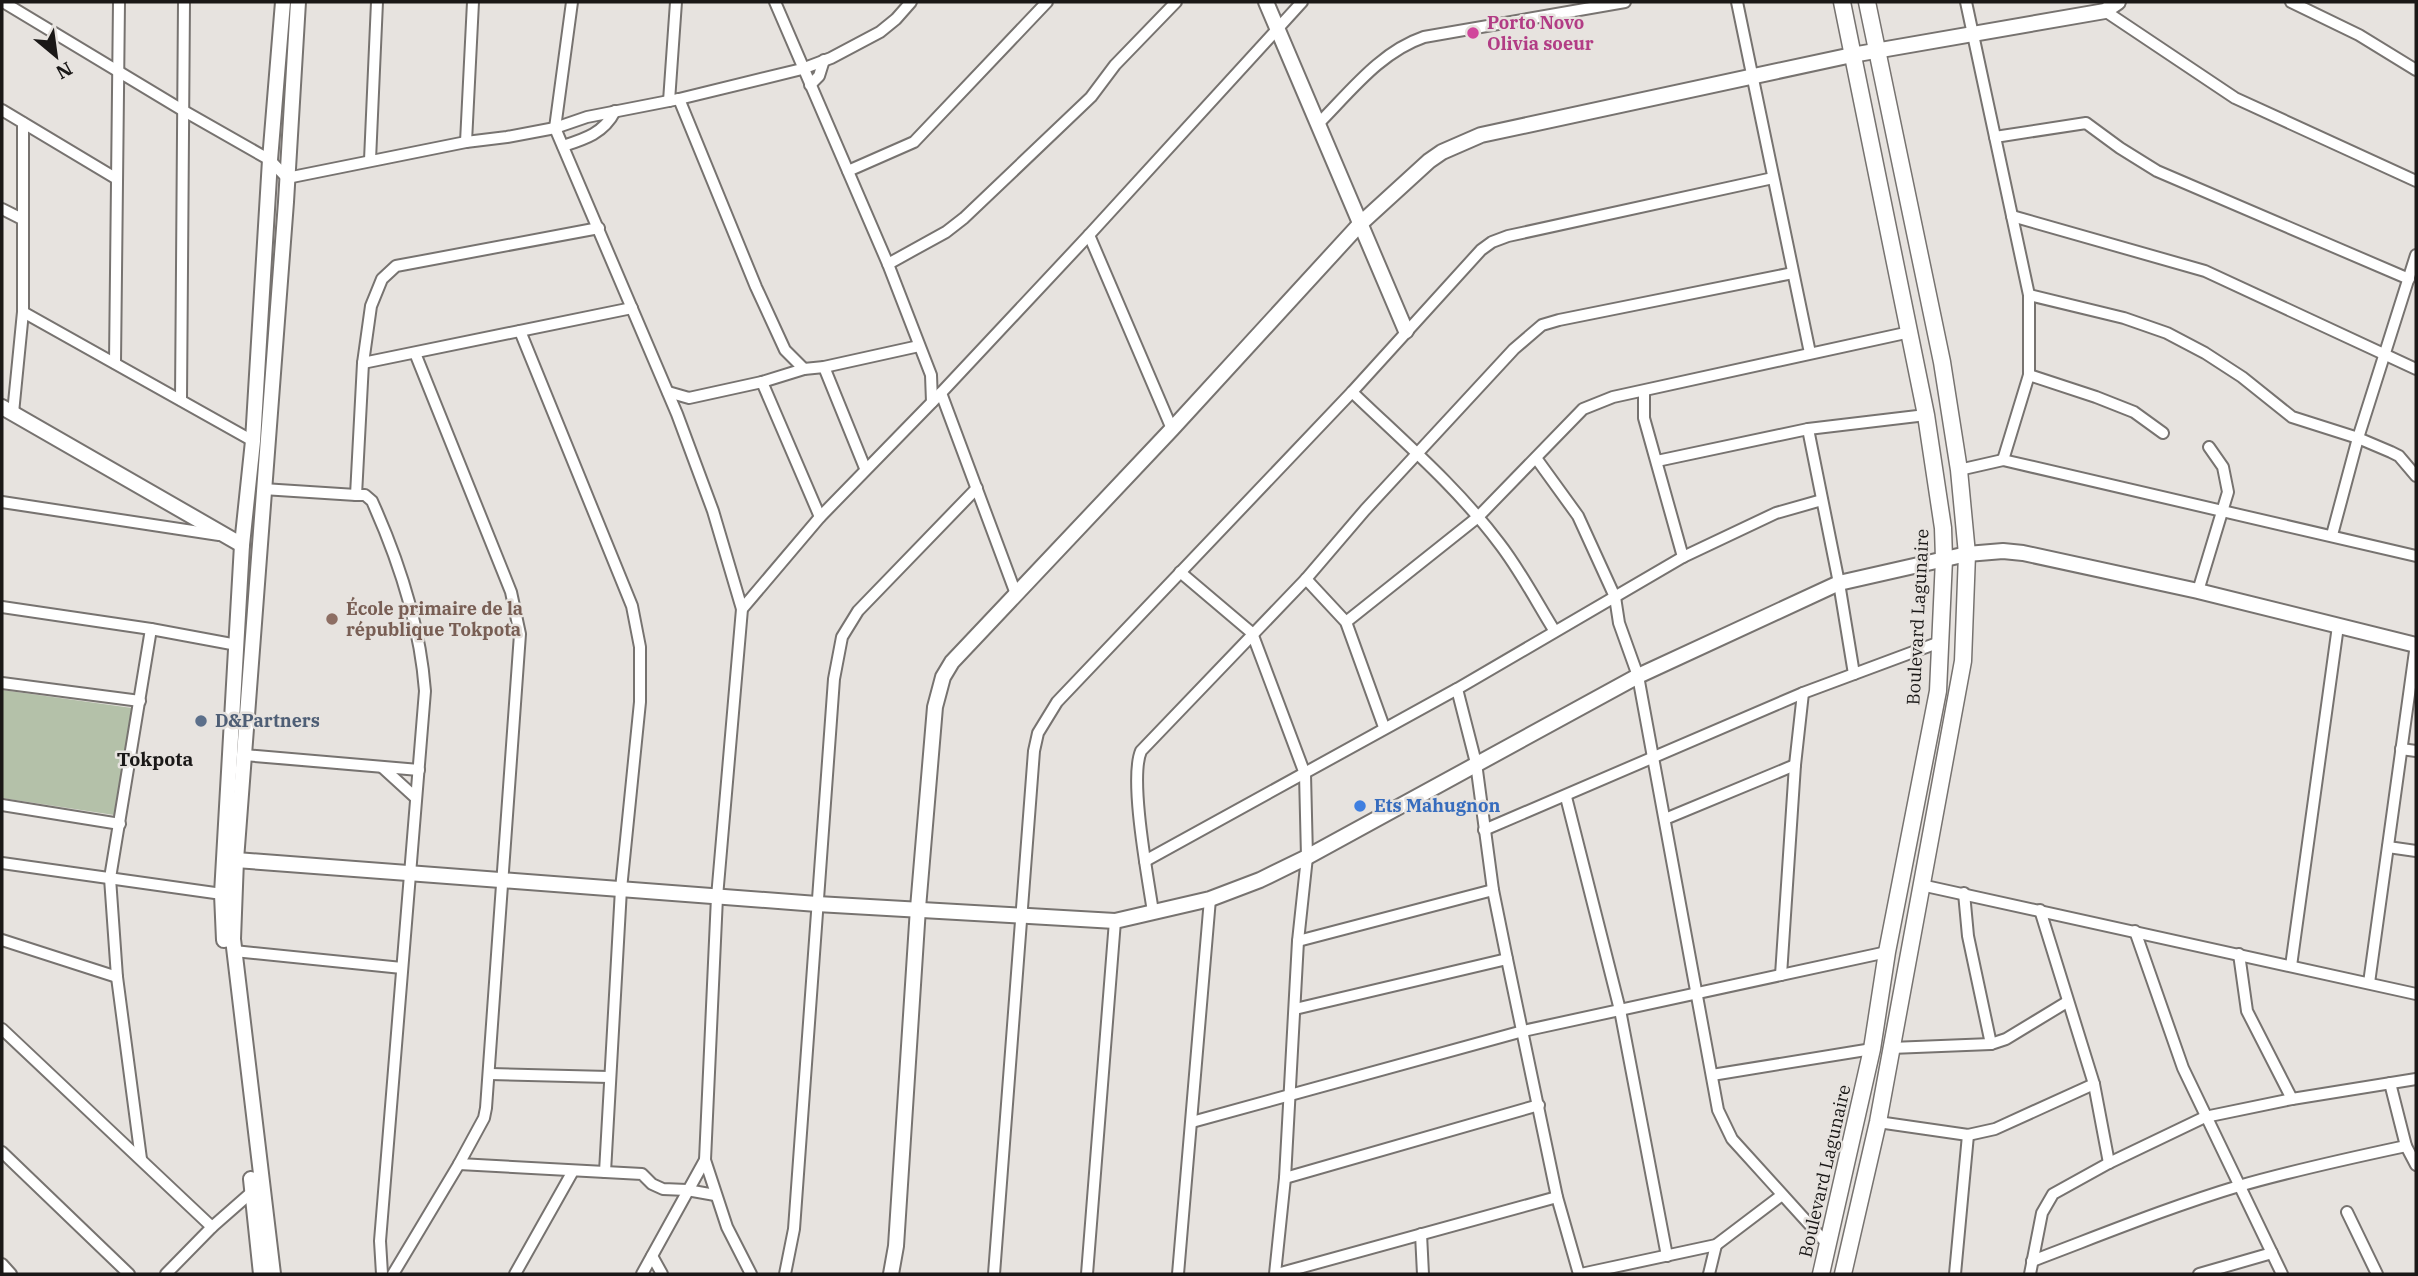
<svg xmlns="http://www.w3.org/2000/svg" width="2418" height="1276" viewBox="0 0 2418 1276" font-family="'IBM Plex Serif',serif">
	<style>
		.green { fill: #b4c1a9 }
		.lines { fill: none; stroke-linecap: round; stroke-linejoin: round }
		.minor-casing { stroke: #777370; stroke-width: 14 }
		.tertiary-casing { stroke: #777370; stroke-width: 18 }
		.secondary-casing { stroke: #777370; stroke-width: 19 }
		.minor { stroke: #fff; stroke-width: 10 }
		.tertiary { stroke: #fff; stroke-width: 14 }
		.secondary { stroke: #fff; stroke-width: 16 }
		.hotel-dot { fill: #d1479c; stroke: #e7e3df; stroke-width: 2.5 }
		.education-dot { fill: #8d6e63; stroke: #e7e3df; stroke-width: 2.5 }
		.service-dot { fill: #5c6f8a; stroke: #e7e3df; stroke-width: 2.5 }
		.shop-dot { fill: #3f7fe0; stroke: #e7e3df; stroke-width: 2.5 }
		.labels { text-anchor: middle; stroke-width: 5; stroke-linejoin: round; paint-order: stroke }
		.hotel-label { font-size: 18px; font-weight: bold; fill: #b23c85; stroke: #e7e3df; text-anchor: start }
		.education-label { font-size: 18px; font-weight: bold; fill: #785e54; stroke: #e7e3df; text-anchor: start }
		.street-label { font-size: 18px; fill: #1a1817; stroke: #e7e3df }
		.service-label { font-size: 18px; font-weight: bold; fill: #4e5e75; stroke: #e7e3df; text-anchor: start }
		.shop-label { font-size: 18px; font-weight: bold; fill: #366cbe; stroke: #e7e3df; text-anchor: start }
		.neighbourhood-label { font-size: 19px; font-weight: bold; fill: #1a1817; stroke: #e7e3df }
	</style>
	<rect width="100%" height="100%" fill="#e7e3df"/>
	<polygon class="green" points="2,690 132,708 114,815 2,798"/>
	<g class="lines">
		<g class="minor-casing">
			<g id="minor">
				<polyline points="3,2 184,111 270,160 287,178 466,142 507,137 555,128 587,117 679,99 802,69 831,58 880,32 896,19 911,2"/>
				<polyline points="572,2 555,128 677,414 713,511 742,609"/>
				<polyline points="775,2 888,264 931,375 932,402"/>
				<polyline points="1737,2 1810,353"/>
				<polyline points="1966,2 2029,295 2029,375 2003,460"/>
				<polyline points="2291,2 2359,35 2416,70"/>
				<polyline points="2105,11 2235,98 2416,181"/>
				<polyline points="810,85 819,76 824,60"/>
				<polyline points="679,99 756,287 785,350 804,369"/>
				<polyline points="669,101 676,2"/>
				<polyline points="2,110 117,179"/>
				<path d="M 1318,124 C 1350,92 1380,52 1424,37 L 1625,2"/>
				<polyline points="1995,137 2086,123 2120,148 2157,171 2409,279"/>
				<polyline points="466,142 473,2"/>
				<path d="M 563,146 C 585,139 604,133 615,111"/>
				<polyline points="370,160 377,2"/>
				<polyline points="848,171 914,142 1047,2"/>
				<polyline points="2,209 22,219"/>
				<polyline points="2012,216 2205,271 2416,369"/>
				<polyline points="1089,235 1172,429"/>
				<polyline points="888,264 946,232 964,218 1091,97 1115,65 1176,2"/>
				<polyline points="2029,295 2124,318 2167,333 2205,353 2242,377 2292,417 2358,438 2391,452 2399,456 2416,476"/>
				<polyline points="23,312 253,441"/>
				<polyline points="520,331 632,606 640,647 640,702 621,889 605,1172"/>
				<polyline points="115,363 119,2"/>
				<polyline points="363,363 632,308"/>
				<polyline points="824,367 865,468"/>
				<polyline points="2029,375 2096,397 2134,412 2163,433"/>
				<polyline points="762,382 820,517"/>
				<polyline points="1644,391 1644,418 1683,557"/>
				<polyline points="668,392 689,398 762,382 804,369 824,367 919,346"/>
				<path d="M 1352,392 C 1402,440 1457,487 1499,543 C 1520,570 1536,601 1554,630"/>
				<polyline points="941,393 1016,594"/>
				<polyline points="181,400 184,2"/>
				<polyline points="13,413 23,312 23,123"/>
				<polyline points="1808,429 1839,583 1854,674"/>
				<polyline points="1536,458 1578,516 1615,597 1619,623 1638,676 1718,1110 1732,1139 1829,1246"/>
				<polyline points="1657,461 1808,429 1926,415"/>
				<polyline points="1959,470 2003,460 2416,556"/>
				<polyline points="263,489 356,495"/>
				<polyline points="2,502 219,535"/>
				<polyline points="2332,535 2358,438 2416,255"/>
				<polyline points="1180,572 1252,633 1305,774 1307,857 1298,941 1285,1178 1275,1274"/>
				<polyline points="1306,579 1346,622 1384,727"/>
				<polyline points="2198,591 2228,492 2223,467 2209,447"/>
				<polyline points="2,607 151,629 237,645"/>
				<polyline points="1346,622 1478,517 1583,409 1613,397 1910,332"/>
				<polyline points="2,683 140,701"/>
				<polyline points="1457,689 1476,763 1493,890 1507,959 1557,1197 1579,1274"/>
				<polyline points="2401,749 2416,751"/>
				<polyline points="244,755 419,770"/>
				<polyline points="382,767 416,798"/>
				<polyline points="1566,797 1620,1010 1667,1256"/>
				<polyline points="2,805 120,824"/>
				<polyline points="1665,819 1795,765"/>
				<polyline points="1484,830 1803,693 1940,642"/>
				<polyline points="2388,847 2416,851"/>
				<polyline points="1145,861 1457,689 1683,557 1776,513 1822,500"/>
				<polyline points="2,863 222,894"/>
				<polyline points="1921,885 2416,994"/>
				<polyline points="1964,893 1968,936 1991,1044"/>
				<polyline points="2040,910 2094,1084 2109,1163"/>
				<path d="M 1153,912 C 1148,878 1129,779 1141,751 L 1306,579 L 1365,510 L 1514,349 L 1542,325 L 1559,320 L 1793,273"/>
				<polyline points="2135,931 2183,1068 2282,1274"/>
				<polyline points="2,940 117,977"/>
				<polyline points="1298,941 1493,890"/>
				<polyline points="234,951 402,968"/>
				<polyline points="2239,954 2247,1011 2292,1099"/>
				<polyline points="2291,966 2338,626"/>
				<polyline points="1781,975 1795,765 1803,693"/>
				<polyline points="2369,983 2416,644"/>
				<polyline points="1295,1009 1507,959"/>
				<polyline points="2,1029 212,1227"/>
				<polyline points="1891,1048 1991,1044 2006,1039 2067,1002"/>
				<polyline points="490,1074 609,1077"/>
				<polyline points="1712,1075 1872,1049"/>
				<polyline points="2390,1083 2406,1146 2416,1165"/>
				<polyline points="1192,1122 1523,1031 1887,952"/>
				<polyline points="1878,1122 1968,1135 1995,1129 2094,1084"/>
				<polyline points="2,1152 129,1274"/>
				<polyline points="141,1159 117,977 110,878 151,629"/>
				<polyline points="459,1164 642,1174 652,1184 663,1189 687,1190 715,1195"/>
				<polyline points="1285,1178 1539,1105"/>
				<polyline points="2347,1212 2377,1274"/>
				<polyline points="1421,1234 1423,1274"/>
				<polyline points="652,1256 662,1274"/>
				<path d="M 2032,1261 C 2101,1235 2169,1207 2239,1186 C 2294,1170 2350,1158 2406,1146"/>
				<polyline points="2,1264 11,1274"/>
				<polyline points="166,1274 212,1227 253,1191"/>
				<path d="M 382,1274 L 380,1241 L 425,691 C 420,624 399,561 372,501 L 365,495 L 356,495 L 363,363 L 371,306 L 382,279 L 396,266 L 599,228"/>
				<polyline points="393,1274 459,1164 484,1118 486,1108 520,634 511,592 415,353"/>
				<polyline points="515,1274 573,1171"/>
				<polyline points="642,1274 705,1160"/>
				<polyline points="751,1274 727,1227 705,1160 717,897 742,609 820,517 941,393 1089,235 1302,2"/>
				<polyline points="785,1274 794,1229 834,679 842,637 858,611 977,488"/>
				<polyline points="994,1274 1034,751 1038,733 1057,702 1352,392 1481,250 1492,242 1508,236 1773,178"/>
				<polyline points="1087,1274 1115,921"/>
				<polyline points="1178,1274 1210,899"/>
				<polyline points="1277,1274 1557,1197"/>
				<polyline points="1581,1274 1716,1245 1782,1195"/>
				<polyline points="1709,1274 1716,1245"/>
				<polyline points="1955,1274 1968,1135"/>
				<polyline points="2030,1274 2042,1213 2053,1194 2109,1163 2205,1117 2292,1099 2416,1079"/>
				<polyline points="2199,1274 2272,1253"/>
			</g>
		</g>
		<g class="tertiary-casing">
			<g id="tertiary">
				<polyline points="1266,2 1406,331"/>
				<polyline points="2,407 242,545"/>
				<polyline points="236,860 817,904 1115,921 1210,899 1260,880 1307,857 1638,676 1839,583 1967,554 2003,551 2023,553 2198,591 2416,645"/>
				<polyline points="224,940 222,894 242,545 253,441 270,160 283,2"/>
				<polyline points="251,1179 261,1274"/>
				<polyline points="273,1274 233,939 236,860 286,202 298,2"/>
				<polyline points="891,1274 896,1246 918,908 935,707 943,677 952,662 1172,429 1360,224 1429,161 1442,152 1481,135 1852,55 2105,11 2118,2"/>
			</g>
		</g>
		<g class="secondary-casing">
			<g id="secondary">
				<polyline points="1821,1274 1872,1049 1887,952 1938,691 1944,559 1943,528 1926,415 1842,2"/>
				<polyline points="1843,1274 1878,1122 1963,661 1967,554 1959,470 1942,362 1867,2"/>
			</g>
		</g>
		<use href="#minor" class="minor"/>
		<use href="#tertiary" class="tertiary"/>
		<use href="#secondary" class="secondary"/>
	</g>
	<circle class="hotel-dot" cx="1473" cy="33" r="7"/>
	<circle class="education-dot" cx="332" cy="619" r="7"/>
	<circle class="service-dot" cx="201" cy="721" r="7"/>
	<circle class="shop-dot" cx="1360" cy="806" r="7"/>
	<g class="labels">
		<g class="hotel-label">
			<text x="1487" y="29">Porto Novo<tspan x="1487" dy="21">Olivia soeur</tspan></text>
		</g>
		<g class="education-label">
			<text x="346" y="615">École primaire de la<tspan x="346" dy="21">république Tokpota</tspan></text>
		</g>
		<g class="street-label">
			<text transform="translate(1918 617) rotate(-87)" y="6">Boulevard Lagunaire</text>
			<text transform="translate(1825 1171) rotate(-77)" y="6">Boulevard Lagunaire</text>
		</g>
		<g class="service-label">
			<text x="215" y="727">D&amp;Partners</text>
		</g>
		<g class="shop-label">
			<text x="1374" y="812">Ets Mahugnon</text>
		</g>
		<g class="neighbourhood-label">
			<text x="155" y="766">Tokpota</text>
		</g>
	</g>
	<rect width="2418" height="1276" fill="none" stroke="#1a1817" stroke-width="7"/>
	<g transform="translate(56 56) rotate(151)" stroke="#e7e3df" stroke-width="5" paint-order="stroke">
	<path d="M0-5L12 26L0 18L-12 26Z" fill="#1a1817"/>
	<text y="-10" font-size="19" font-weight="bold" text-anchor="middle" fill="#1a1817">N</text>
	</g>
</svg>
